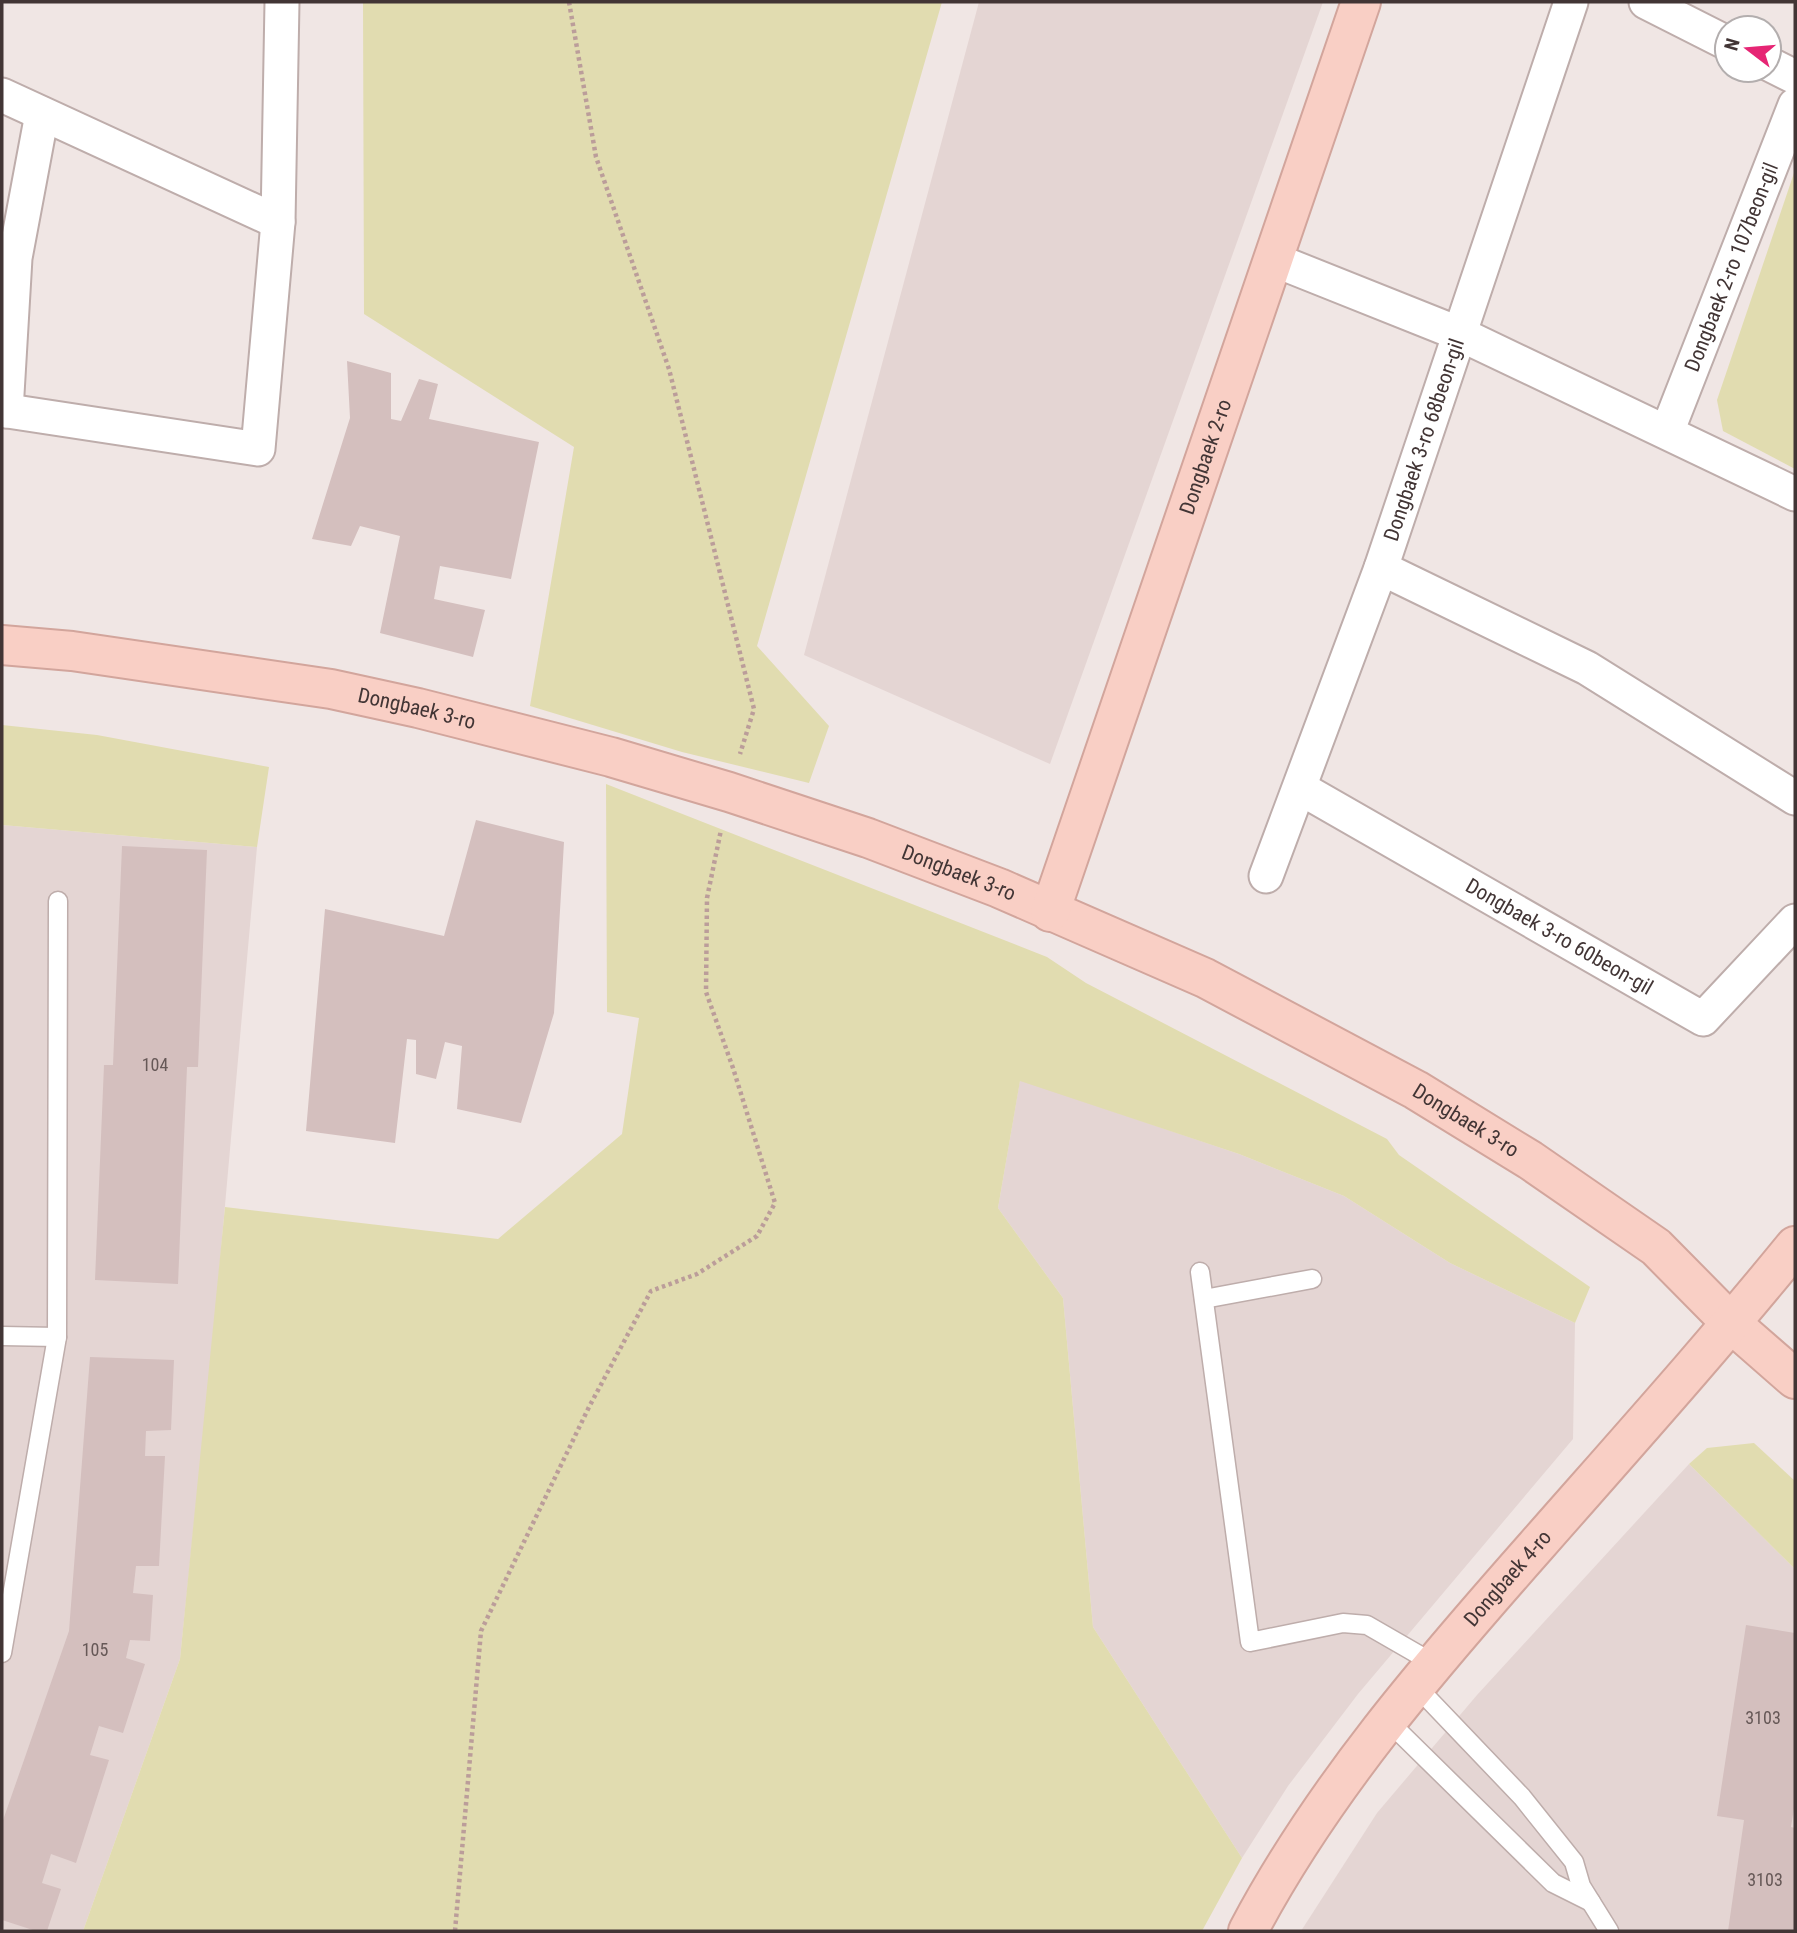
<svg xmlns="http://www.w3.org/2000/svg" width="1797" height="1933" viewBox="0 0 1797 1933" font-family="'Roboto Condensed',sans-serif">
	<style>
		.residential { fill: #e4d5d3 }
		.green { fill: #e1dcb0 }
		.building { fill: #d4bfbe }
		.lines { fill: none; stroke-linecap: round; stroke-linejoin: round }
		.lane-casing { stroke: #beadab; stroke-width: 21 }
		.street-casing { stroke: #beadab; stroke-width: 37 }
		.secondary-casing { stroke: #d2a59c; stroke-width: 42 }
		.path { stroke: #bb9d9a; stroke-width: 4.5; stroke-dasharray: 3.5 3.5; stroke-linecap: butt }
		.lane { stroke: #fff; stroke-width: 18 }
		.street { stroke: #fff; stroke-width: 33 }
		.secondary { stroke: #f9cfc5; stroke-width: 38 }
		.labels { text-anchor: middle; stroke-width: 5; stroke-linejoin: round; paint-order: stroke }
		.number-label { font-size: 18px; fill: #665857 }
		.street-label { font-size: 21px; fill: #423535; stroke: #fff }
	</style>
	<rect width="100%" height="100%" fill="#f0e6e4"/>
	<g class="residential">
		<polygon points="979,2 1323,2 1050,764 804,655"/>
		<polygon points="2,825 257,847 213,1340 180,1659 83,1931 2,1931"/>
		<polygon points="1020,1080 1239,1154 1344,1196 1450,1263 1575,1323 1573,1439 1358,1694 1288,1786 1242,1858 1093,1627 1063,1298 998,1208"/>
		<polygon points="1689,1464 1795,1569 1795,1931 1301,1931 1377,1813 1477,1695"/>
	</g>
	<g class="green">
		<polygon points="363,2 942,2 757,646 829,726 809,783 682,752 530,706 574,447 364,314"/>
		<polygon points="1795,170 1795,469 1723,431 1717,400"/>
		<polygon points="2,725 97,735 269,767 257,847 2,825"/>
		<polygon points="606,784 1047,957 1086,983 1387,1139 1399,1155 1590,1287 1575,1323 1450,1263 1344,1196 1239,1154 1020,1081 998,1208 1063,1298 1093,1627 1242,1858 1202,1931 83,1931 180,1659 225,1207 498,1239 622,1134 639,1018 607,1012"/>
		<polygon points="1754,1443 1795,1481 1795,1569 1689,1464 1707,1448"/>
	</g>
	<g class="building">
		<polygon points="347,361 391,373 391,419 401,421 419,379 438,384 429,419 539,442 511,579 440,566 434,599 485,610 473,657 380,633 400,536 360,526 351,546 312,539 350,418"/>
		<polygon points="476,820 564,842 554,1013 521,1123 457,1109 462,1046 445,1042 436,1079 416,1074 416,1040 407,1039 395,1143 306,1131 325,909 444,936"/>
		<polygon points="122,846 207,850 198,1067 187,1067 178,1284 95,1280 104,1065 113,1065"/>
		<polygon points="90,1357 174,1360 171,1430 146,1431 145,1456 165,1456 159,1566 136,1566 133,1593 153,1595 150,1641 130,1640 126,1658 145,1664 123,1733 99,1726 90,1755 109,1760 76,1863 51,1854 42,1883 61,1889 47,1931 36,1931 2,1920 2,1823 69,1631"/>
		<polygon points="1746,1625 1795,1633 1795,1802 1791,1827 1795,1828 1795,1931 1728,1931 1744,1820 1717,1816"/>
	</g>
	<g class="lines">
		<g class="lane-casing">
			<g id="lane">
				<polyline points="1200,1272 1250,1642 1343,1623 1367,1625 1433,1663"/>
				<polyline points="1204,1299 1312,1279"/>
				<polyline points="2,1336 57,1337"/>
				<polyline points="2,1653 57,1337 58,901"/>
				<polyline points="1415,1685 1522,1797 1574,1862 1581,1886 1609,1931"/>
				<polyline points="1387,1720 1553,1883 1591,1902"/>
			</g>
		</g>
		<g class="street-casing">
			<g id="street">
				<polyline points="1646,2 1727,43"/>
				<polyline points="1769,64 1795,77"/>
				<polyline points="2,95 278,222"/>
				<polyline points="1272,259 1460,334 1795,494"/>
				<polyline points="2,410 258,449 278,222 282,2"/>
				<polyline points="6,411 15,258 42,114"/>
				<path id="s1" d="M 1667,432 L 1795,105"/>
				<polyline points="1381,568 1587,668 1795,798"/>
				<path id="s2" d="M 1300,788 L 1703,1019 L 1795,921"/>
				<path id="s3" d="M 1266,876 L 1381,568 L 1571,2"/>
			</g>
		</g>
		<g class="secondary-casing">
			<g id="secondary">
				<path id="s4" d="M 2,645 L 72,651 L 331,689 L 418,708 L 611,757 L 729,792 L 868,838 L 999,888 L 1205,978 L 1416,1090 L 1530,1160 L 1656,1247 L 1732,1324 L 1795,1379"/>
				<path id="s5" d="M 1050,912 L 1361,2"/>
				<path id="s6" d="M 1248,1931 C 1323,1789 1429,1667 1536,1546 C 1623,1447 1711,1349 1795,1246"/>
			</g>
		</g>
		<g class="path">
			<polyline points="569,2 596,157 669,369 754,709 740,754"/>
			<polyline points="455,1931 481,1631 589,1407 651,1291 697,1274 757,1236 775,1203 733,1068 706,992 707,898 721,830"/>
		</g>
		<use href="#lane" class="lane"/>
		<use href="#street" class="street"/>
		<use href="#secondary" class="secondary"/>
	</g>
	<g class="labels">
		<g class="number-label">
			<text x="155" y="1071">104</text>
			<text x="95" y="1656">105</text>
			<text x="1763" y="1724">3103</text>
			<text x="1765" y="1886">3103</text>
		</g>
		<g class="street-label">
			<text dy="7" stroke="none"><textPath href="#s1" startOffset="177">Dongbaek 2-ro 107beon-gil</textPath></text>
			<text dy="7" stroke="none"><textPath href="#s3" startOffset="464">Dongbaek 3-ro 68beon-gil</textPath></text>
			<text dy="7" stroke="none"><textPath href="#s5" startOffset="481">Dongbaek 2-ro</textPath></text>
			<text dy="7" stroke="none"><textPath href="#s4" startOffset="420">Dongbaek 3-ro</textPath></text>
			<text dy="7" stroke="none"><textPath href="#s4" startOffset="987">Dongbaek 3-ro</textPath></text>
			<text dy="7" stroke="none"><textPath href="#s2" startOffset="299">Dongbaek 3-ro 60beon-gil</textPath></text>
			<text dy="7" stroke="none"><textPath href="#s4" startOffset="1552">Dongbaek 3-ro</textPath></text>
			<text dy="7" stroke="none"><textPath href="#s6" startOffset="439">Dongbaek 4-ro</textPath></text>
		</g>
	</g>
	<rect width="1797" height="1933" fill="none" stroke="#423535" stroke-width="7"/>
	<g transform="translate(1748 49) rotate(286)"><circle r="33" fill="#ffffff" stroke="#b3aeae" stroke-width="2"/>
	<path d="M0-5L12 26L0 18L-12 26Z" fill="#e62574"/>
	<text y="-10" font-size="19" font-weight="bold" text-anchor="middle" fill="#423535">N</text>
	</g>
</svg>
